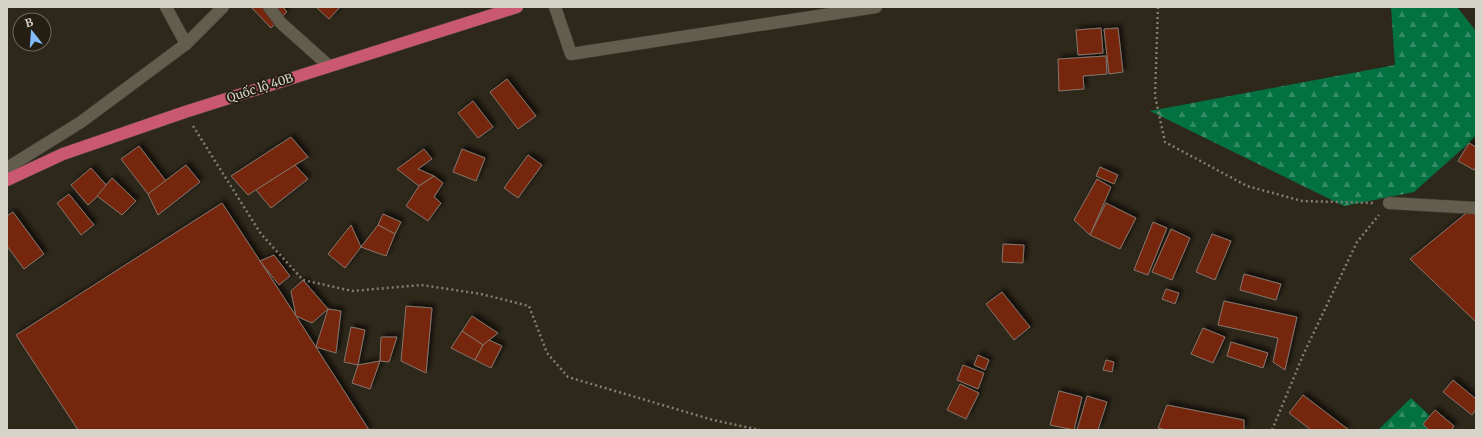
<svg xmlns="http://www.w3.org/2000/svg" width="1483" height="437" viewBox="0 0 1483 437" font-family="Merriweather,serif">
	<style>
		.forest { fill: url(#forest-firs) }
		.building { fill: #762807; stroke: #86746e; filter: url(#shadow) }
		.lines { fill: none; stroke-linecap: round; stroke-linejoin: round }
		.minor-casing { stroke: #484338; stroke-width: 13 }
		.secondary-casing { stroke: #484338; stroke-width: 13 }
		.trunk-casing { stroke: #484338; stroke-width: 13 }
		.path { stroke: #827e73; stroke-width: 2.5; stroke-dasharray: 2 3; stroke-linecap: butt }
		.minor { stroke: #635d4e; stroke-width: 12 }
		.secondary { stroke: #635d4e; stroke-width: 12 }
		.trunk { stroke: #ca5970; stroke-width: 12 }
		.labels { text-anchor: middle; stroke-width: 4; stroke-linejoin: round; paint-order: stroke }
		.street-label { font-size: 12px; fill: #d6d3ca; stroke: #241f12 }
	</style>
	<defs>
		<pattern id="forest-firs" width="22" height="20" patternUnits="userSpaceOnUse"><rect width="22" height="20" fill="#027243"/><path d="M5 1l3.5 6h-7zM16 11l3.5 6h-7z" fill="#328c65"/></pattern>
		<filter id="shadow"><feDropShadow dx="3.5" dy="-3.5" stdDeviation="2" flood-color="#0009"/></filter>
	</defs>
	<rect width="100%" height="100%" fill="#2e281b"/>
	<g class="forest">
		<polygon points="1391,7 1457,7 1476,31 1476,135 1469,143 1414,192 1344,206 1150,111 1395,65"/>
		<polygon points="1411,398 1445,430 1378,430"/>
	</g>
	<g class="building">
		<polygon points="251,7 283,7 287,12 271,28"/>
		<polygon points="316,7 340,7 329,19"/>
		<polygon points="1101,28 1103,53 1078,55 1076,30"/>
		<polygon points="1118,28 1123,72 1109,74 1104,29"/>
		<polygon points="1106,56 1107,74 1083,76 1084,89 1059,91 1058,59"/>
		<polygon points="507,79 536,116 518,129 490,92"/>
		<polygon points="473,101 493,127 478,138 458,113"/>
		<polygon points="291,137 308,157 248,195 231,176"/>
		<polygon points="1469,143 1476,147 1476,167 1474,170 1458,161"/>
		<polygon points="139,146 166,181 148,194 121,159"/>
		<polygon points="424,149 432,159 418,169 434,176 419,186 397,169"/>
		<polygon points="462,149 485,158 476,181 453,172"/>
		<polygon points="528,155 542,165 518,198 504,188"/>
		<polygon points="186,165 200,182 158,215 148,194"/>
		<polygon points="295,165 308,179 271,208 256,190"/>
		<polygon points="1100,167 1118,175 1114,184 1096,176"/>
		<polygon points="91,168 108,187 88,205 71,185"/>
		<polygon points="434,176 443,183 434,197 441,203 428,221 406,206 419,186"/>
		<polygon points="112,178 136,201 122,215 97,196"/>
		<polygon points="1097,179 1111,187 1090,235 1074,220"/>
		<polygon points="69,194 94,225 81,235 57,203"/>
		<polygon points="222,203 296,316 369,430 78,430 16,335"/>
		<polygon points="1106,203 1136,218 1120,249 1090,235"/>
		<polygon points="1470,210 1476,216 1476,322 1410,259"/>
		<polygon points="13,212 44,254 24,269 7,246 7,216"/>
		<polygon points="383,214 401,222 395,234 378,225"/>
		<polygon points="1153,222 1167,228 1148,275 1134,270"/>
		<polygon points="351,225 361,247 345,268 328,254"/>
		<polygon points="378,225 395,234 386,256 361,247"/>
		<polygon points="1171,229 1190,238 1172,280 1152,272"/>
		<polygon points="1212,234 1231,241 1215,280 1196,272"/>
		<polygon points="1003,244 1024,245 1023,263 1002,262"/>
		<polygon points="274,255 290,276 279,285 260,261"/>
		<polygon points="1244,274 1281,284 1276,300 1240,290"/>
		<polygon points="303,280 328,309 312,323 296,316 291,291"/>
		<polygon points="1166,289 1179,293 1175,304 1162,299"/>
		<polygon points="1002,292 1030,327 1014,340 986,304"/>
		<polygon points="1224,301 1297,317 1285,370 1273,362 1278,338 1218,325"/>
		<polygon points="406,306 432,308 426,373 401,361"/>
		<polygon points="328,309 341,311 336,353 316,347"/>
		<polygon points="472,316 498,333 483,345 462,331"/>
		<polygon points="351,327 365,330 358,365 344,362"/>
		<polygon points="1203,328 1225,337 1213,363 1191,354"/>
		<polygon points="462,331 483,345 475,360 451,348"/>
		<polygon points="381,337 397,337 389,362 380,361"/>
		<polygon points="489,340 502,346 491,368 475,360 483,345"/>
		<polygon points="1231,342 1268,353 1263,368 1227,356"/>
		<polygon points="978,355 989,360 985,370 974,365"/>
		<polygon points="1106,360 1114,362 1112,372 1103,370"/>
		<polygon points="380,361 370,389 352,383 358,365"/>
		<polygon points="963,365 984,373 978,389 957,380"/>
		<polygon points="1453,380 1476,399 1476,409 1472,415 1443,392"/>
		<polygon points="960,384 979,393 966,419 947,410"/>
		<polygon points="1059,391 1082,397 1074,430 1050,425"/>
		<polygon points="1303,395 1349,430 1311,430 1289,413"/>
		<polygon points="1087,396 1107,402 1098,430 1077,430"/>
		<polygon points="1167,405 1244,420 1244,430 1167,430 1158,428"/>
		<polygon points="1435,410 1454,426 1451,430 1429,430 1423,424"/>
	</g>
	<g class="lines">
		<g class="minor-casing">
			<g id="minor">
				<polyline points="166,7 186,44"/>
				<polyline points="555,7 571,54 876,7"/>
				<polyline points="1389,203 1476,208"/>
			</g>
		</g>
		<g class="secondary-casing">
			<g id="secondary">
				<polyline points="269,7 281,23 329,66"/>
				<polyline points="7,168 81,122 186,44 223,7"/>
			</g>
		</g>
		<g class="trunk-casing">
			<polyline id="trunk" points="7,180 63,154 185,112 517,7"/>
		</g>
		<g class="path">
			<polyline points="1158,7 1155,96 1165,142 1247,186 1302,201 1373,203"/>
			<polyline points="193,126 261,234 303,280 352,291 421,285 481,294 529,306 547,353 568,377 713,420 760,430"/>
			<polyline points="1272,430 1304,353 1357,242 1379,215"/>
		</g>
		<use href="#minor" class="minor"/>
		<use href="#secondary" class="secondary"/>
		<use href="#trunk" class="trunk"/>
	</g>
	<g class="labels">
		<g class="street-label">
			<text transform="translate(260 88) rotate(-18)" y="4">Quốc lộ 40B</text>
		</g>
	</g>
	<rect width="1483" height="437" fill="none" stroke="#d6d3ca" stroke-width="16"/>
	<g transform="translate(32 32) rotate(343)"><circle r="19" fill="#241f12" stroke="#6b675c"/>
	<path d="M0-3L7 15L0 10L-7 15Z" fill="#82bcfa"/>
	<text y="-6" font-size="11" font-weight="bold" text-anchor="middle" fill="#d6d3ca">B</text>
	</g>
</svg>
